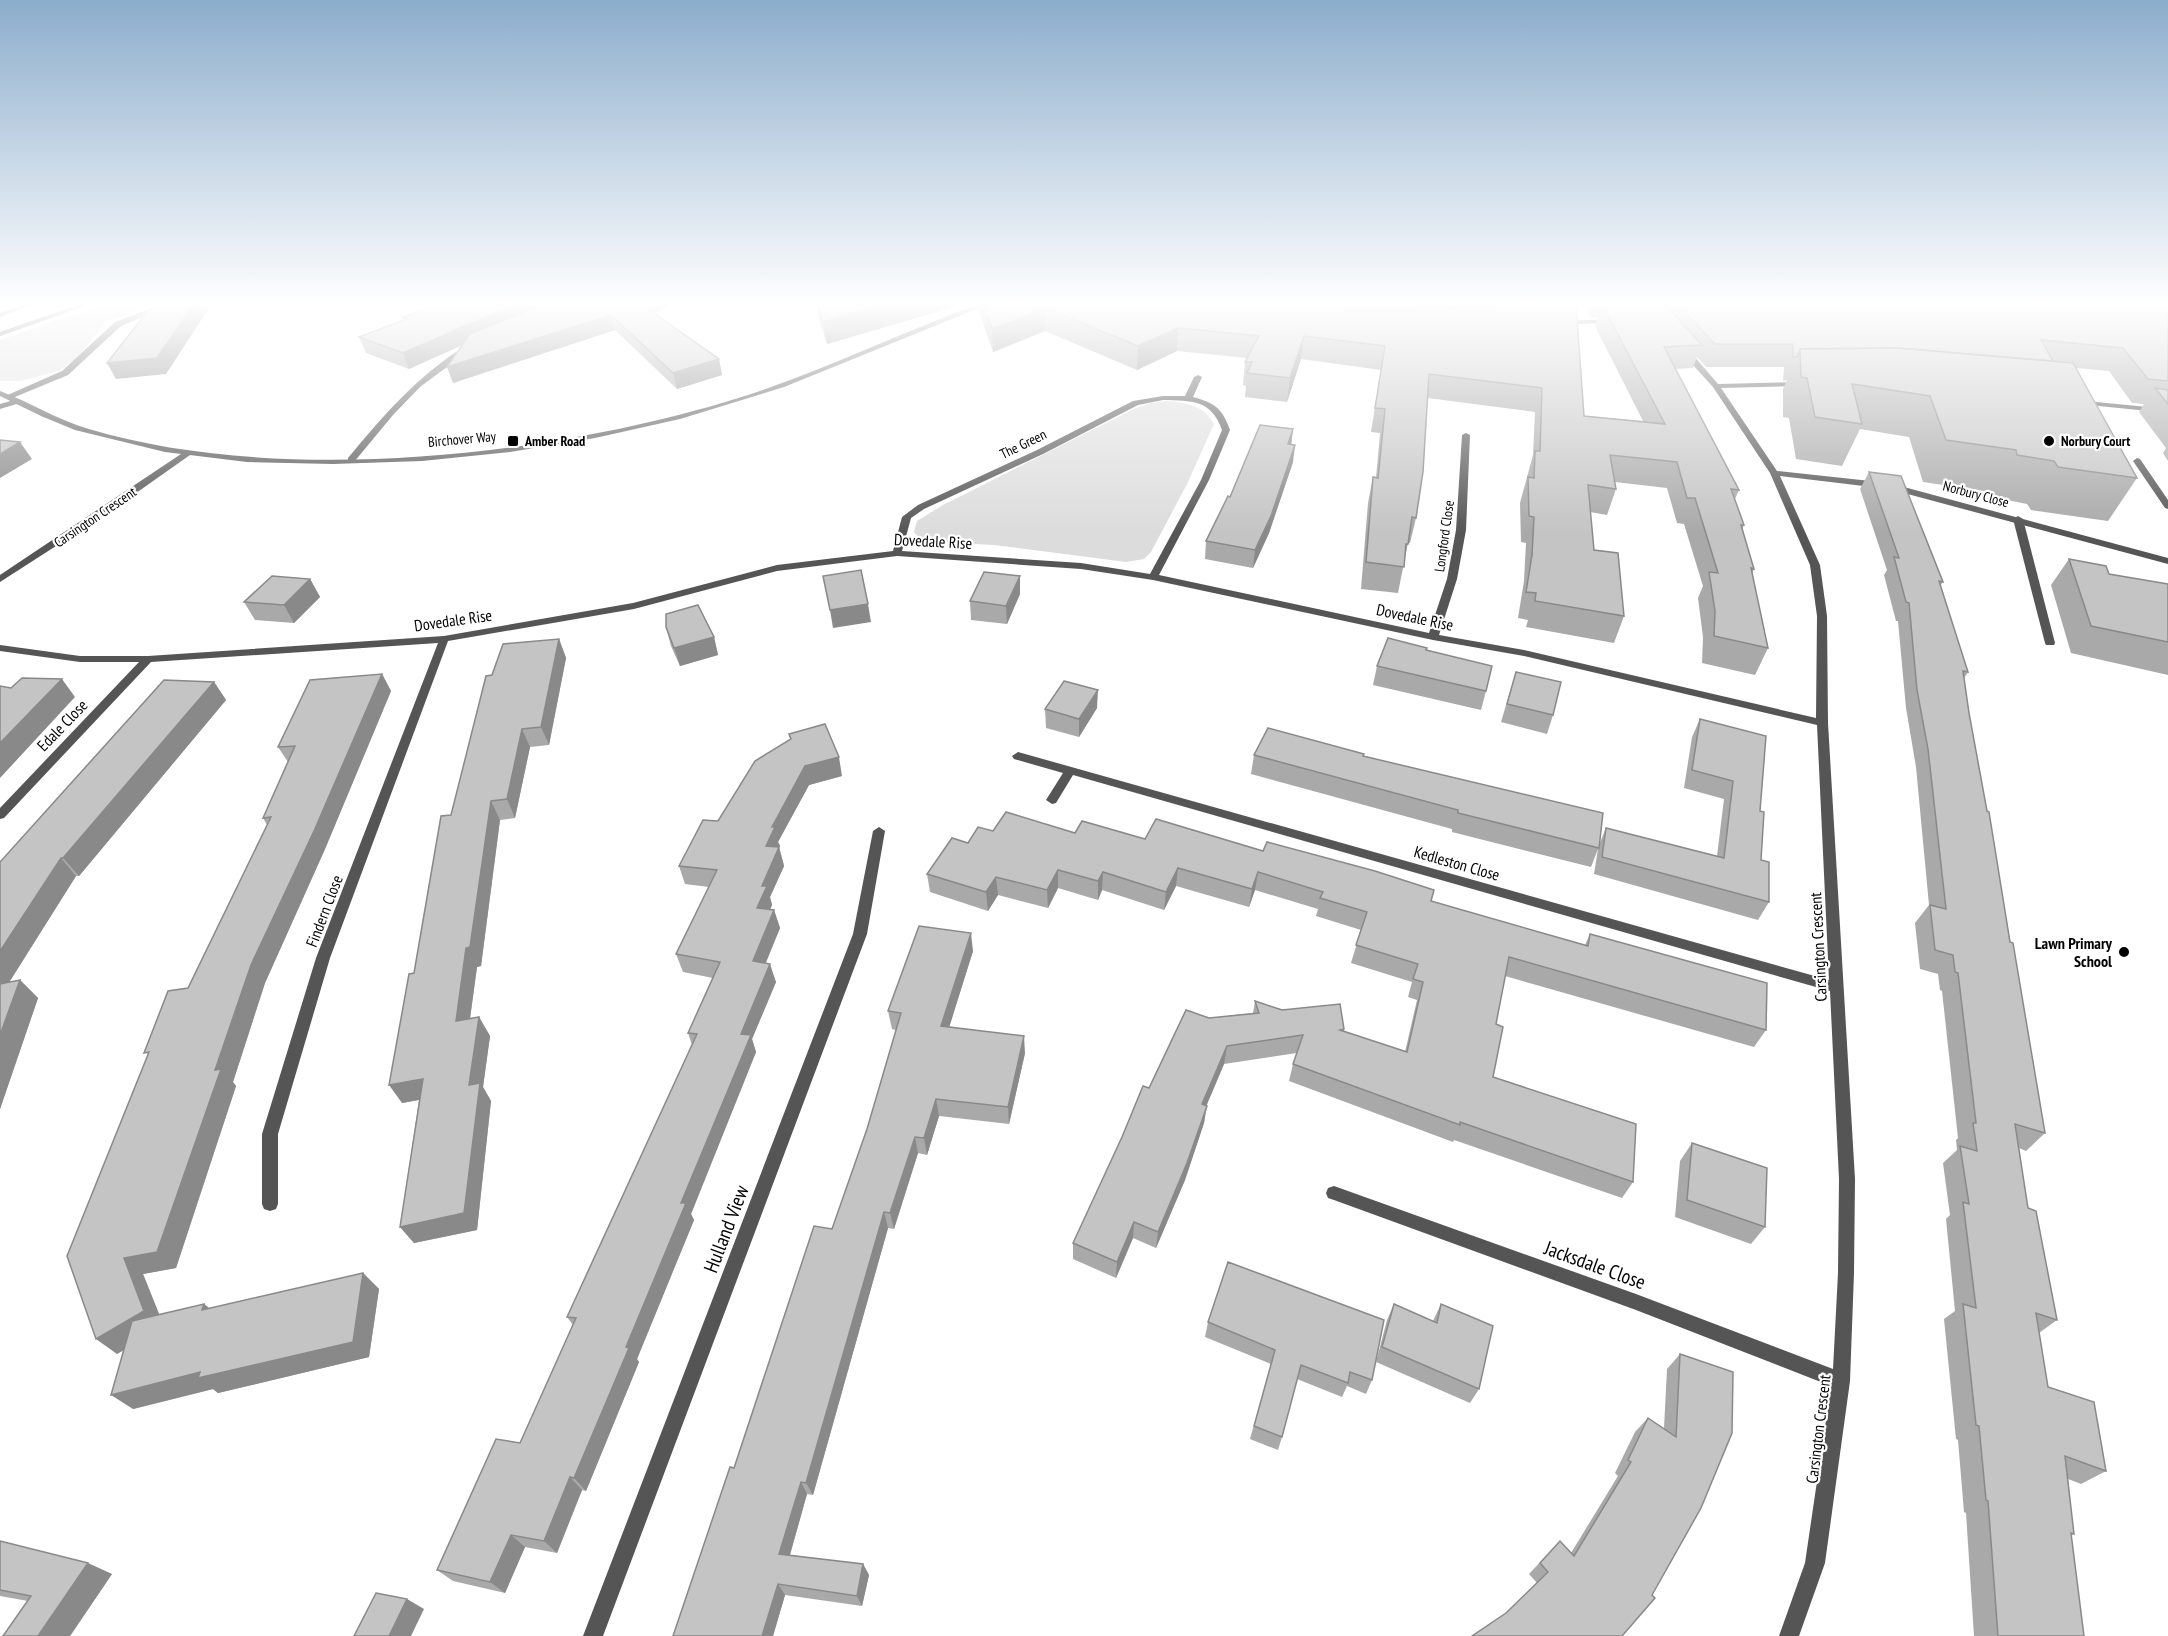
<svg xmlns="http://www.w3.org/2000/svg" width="2168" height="1636" viewBox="0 0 2168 1636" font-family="'PT Sans Narrow',sans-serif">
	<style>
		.green { fill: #dcdcdc }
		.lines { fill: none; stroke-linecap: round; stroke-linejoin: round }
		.service { fill: #555; fill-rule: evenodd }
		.minor { fill: #555; fill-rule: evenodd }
		.tertiary { fill: #555; fill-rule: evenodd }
		.wall { fill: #a9a9a9 }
		.shaded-wall { fill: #898989 }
		.building { fill: #c4c4c4; stroke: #898989; stroke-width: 1.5 }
		.poi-dot { fill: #000; stroke: #fff; stroke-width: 2 }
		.labels { text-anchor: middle; stroke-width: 4.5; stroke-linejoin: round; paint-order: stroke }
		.far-street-label { font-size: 14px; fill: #000; stroke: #fff }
		.far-poi-label { font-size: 14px; font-weight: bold; fill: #000; stroke: #fff; text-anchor: start }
		.street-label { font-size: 16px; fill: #000; stroke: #fff }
		.poi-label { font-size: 16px; font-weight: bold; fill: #000; stroke: #fff; text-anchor: end }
		.near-street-label { font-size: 20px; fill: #000; stroke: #fff }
	</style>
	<rect width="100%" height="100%" fill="#fff"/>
	<g class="green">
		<polygon points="105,304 157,304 106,322 76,359 58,371 21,381 0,381 0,340"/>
		<path d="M 1168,401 C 1188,403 1204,406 1214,424 L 1187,484 L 1151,552 L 1144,559 L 1126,562 L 994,545 L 931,542 L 920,539 L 914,532 L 917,521 L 943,505 L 1134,409 L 1151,403 Z"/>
	</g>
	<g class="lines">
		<g class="service">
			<polygon points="2137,458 2140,459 2168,500 2168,509 2165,508 2133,461"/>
			<polygon points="2018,516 2023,519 2055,643 2054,645 2046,645 2045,643 2013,519"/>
		</g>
		<g class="minor">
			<polygon points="24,304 34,304 0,317 0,313"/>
			<polygon points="163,304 173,304 121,326 68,375 10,399 3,397 62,371 115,322"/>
			<polygon points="1613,319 1615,320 1615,322 1562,325 1558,323 1562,321"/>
			<path d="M 464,347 L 471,349 L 420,387 L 393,415 L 354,462 L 348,462 L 348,458 C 383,416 417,376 464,347 Z"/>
			<path d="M 1682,349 L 1688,349 L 1718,384 L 1804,382 L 1805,384 L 1801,386 L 1721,388 L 1777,471 L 1889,483 L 2168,558 L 2168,564 L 1889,489 L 1780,476 L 1820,565 L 1827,616 L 1828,723 L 1855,1179 L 1854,1273 L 1850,1381 L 1825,1563 L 1799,1636 L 1779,1636 L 1805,1563 L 1831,1386 L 1636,1310 L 1334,1200 L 1328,1198 L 1326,1193 L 1328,1188 L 1334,1186 L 1636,1294 L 1833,1369 L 1838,1273 L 1839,1179 L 1830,991 L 1073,775 L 1056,803 L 1052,804 L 1046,800 L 1063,773 L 1014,759 L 1012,756 L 1018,752 L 1829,980 L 1817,725 L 1524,656 L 1433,640 L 1153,580 L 1081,569 L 897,556 L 777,571 L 634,609 L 448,641 L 330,958 L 278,1134 L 278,1204 L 276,1209 L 270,1211 L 264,1209 L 262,1204 L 262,1134 L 316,958 L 438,643 L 151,662 L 4,818 L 0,819 L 0,808 L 139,662 L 80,662 L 0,651 L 0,645 L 80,656 L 148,656 L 444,636 L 633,603 L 777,565 L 893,551 L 902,517 L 918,505 L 1037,450 L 1133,401 L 1163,396 L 1185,396 L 1194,377 L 1198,375 L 1202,377 L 1193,397 C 1215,403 1222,408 1230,430 L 1209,480 L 1159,575 L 1429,633 L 1447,579 L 1456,530 L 1462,435 L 1466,433 L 1470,435 L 1466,530 L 1457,579 L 1439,635 L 1524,650 L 1816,718 L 1817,616 L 1810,565 L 1770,473 L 1713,387 L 1682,353 ZM 1163,400 C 1192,401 1211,399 1222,430 L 1201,480 L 1150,574 L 1081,563 L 902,551 L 911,518 L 924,509 L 1043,454 L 1138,405 Z"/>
			<polygon points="17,399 21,401 20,403 0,409 0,404"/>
			<polygon points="2076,400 2168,409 2168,413 2079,404 2076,404"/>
			<polygon points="187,450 190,451 190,455 112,510 0,582 0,575"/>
			<polygon points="879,827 885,831 867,934 603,1636 583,1636 853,934 873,831"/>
		</g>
		<g class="tertiary">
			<polygon points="80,304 91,304 0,336 0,332"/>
			<path d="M 979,304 L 989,304 L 784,387 L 680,419 L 595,438 L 510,452 L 422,461 L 333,464 L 247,462 L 165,452 L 75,430 L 41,416 L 0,396 L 0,391 C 30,402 57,420 89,429 C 283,487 560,456 751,394 C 829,368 902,332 979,304 Z"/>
		</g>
	</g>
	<g class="wall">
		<polygon points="678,304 653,313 719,359 722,375 677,389 615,330 453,383 462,345 409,369 366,353 359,337 404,320 403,317"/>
		<polygon points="817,304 964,304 827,344 820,323"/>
		<polygon points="978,304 1576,304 1584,416 1643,421 1595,326 1598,317 1591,318 1584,304 2168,304 2168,461 2163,453 2166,448 2139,412 2144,404 2132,403 2109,371 2076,368 2137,478 2108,521 2031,510 2027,504 1992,497 1991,492 1923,482 1909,437 1860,429 1842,466 1796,459 1789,418 1783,417 1783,389 1787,380 1783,381 1784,367 1706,367 1697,357 1693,368 1676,369 1739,490 1735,499 1744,525 1742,530 1754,569 1752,574 1768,648 1755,675 1702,663 1703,637 1698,598 1703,586 1684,524 1677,523 1667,488 1615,482 1616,489 1607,515 1590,512 1594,550 1624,616 1614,643 1526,627 1528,620 1518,618 1524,581 1526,543 1521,542 1520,503 1533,455 1535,412 1428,398 1416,518 1410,543 1408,543 1398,593 1361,589 1368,503 1373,477 1376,478 1380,433 1371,432 1381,370 1301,359 1287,402 1245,397 1246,386 1243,385 1245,362 1247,358 1177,351 1137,370 1045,331 993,352 979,311"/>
		<polygon points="1293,429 1291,445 1293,462 1269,533 1253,568 1205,559 1206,541 1230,497"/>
		<polygon points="1869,472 1943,582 1940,586 1968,672 1964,678 1969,713 2045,1133 2026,1151 2019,1148 2028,1208 2057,1320 2039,1333 2048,1387 2106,1471 2081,1484 2068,1479 2074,1534 2071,1536 2084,1636 1974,1636 1966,1513 1964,1512 1958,1440 1956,1439 1944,1319 1955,1311 1946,1219 1950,1215 1943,1163 1957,1150 1956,1140 1958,1138 1942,991 1940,990 1938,974 1920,969 1915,923 1929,905 1916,767 1906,708 1898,621 1896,621 1884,575 1887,570 1860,489"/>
		<polygon points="2069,559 2109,574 2168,584 2168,675 2071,653 2051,585"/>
		<polygon points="310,579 320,597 294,623 255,620 244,602"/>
		<polygon points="1020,594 1007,624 971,620 970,601"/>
		<polygon points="666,627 714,637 718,655 680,666 671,646"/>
		<polygon points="559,639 566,658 549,745 530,747 515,818 500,820 481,966 477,967 470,1019 479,1017 490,1036 483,1087 491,1101 477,1230 414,1243 400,1227 419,1100 402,1103 414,973 451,815 492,675"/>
		<polygon points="1427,650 1486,691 1481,710 1373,685 1377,666"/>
		<polygon points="1516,672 1553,715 1547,734 1501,722"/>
		<polygon points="382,674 391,691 325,849 265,983 233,1082 236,1086 176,1268 143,1274 159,1315 204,1304 209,1308 363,1273 379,1289 369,1357 218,1393 213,1389 133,1409 124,1350 117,1354 188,988 267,825 263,818 288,762 278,747"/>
		<polygon points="214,682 226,700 79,876 76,876 9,982 20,980 38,998 0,1109 0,862"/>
		<polygon points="1097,708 1079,737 1046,728 1045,709"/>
		<polygon points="1700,719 1760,811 1761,860 1769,902 1758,920 1594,874 1598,849 1591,867 1452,832 1452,829 1251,774 1254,755 1364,754 1364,756 1599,845 1606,828 1717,856 1724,799 1684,788 1692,737"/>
		<polygon points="789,734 842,776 809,785 778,842 780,846 779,847 784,866 770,897 772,905 770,909 774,910 780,928 765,963 776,982 752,1039 756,1052 691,1214 694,1220 637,1359 639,1362 586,1491 582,1490 557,1553 525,1547 505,1593 453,1581 437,1570 520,1443 573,1325 567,1317 692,1045 688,1033 713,978 683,972 676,954 709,887 685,884 679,866 790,739"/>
		<polygon points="993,831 1075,833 1145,839 1431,901 1585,945 1590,934 1766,1030 1754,1047 1505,976 1496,1024 1493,1077 1633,1182 1622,1198 1454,1140 1453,1142 1289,1081 1293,1064 1297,1053 1224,1064 1206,1106 1204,1123 1185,1180 1156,1248 1133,1238 1116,1278 1073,1259 1073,1243 1149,1088 1209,1018 1253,1013 1255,1001 1344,1029 1344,1031 1405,1052 1417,1000 1408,997 1412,982 1351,963 1361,930 1316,916 1318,909 1255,890 1249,907 1176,886 1164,910 1102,890 1098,900 1058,888 1048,908 998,895 988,911 930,892 927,874 968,843"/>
		<polygon points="973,951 949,1027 1025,1053 1009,1124 939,1116 927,1155 918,1153 894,1229 888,1228 813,1495 807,1494 790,1555 863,1564 869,1575 862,1606 785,1595 773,1636 673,1636 734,1468 832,1229 867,1129 896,1030 892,1029 888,1011"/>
		<polygon points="1692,1143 1765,1227 1751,1244 1675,1217 1680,1161"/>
		<polygon points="1228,1262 1372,1380 1366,1394 1347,1386 1342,1397 1297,1379 1282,1437 1278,1450 1250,1439 1271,1364 1205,1337 1208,1322"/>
		<polygon points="1394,1304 1433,1321 1441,1304 1479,1389 1470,1403 1376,1362 1387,1320"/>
		<polygon points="1680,1354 1733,1372 1622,1636 1506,1613 1537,1583 1529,1574 1560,1541 1571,1553 1618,1476 1615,1473 1635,1432 1648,1418 1664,1428 1667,1369"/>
		<polygon points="0,1541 112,1574 70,1636 3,1636 28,1601 0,1596"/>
	</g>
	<g class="shaded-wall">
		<polygon points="194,304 211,305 166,374 116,379 107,363"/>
		<polygon points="516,304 563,304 509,324 409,369 403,353 504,309"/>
		<polygon points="638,304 678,304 641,317"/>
		<polygon points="884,304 964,304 827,344 823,322"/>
		<polygon points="1347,304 1349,304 1346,326 1343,307"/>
		<polygon points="1045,308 1045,331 993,352 992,329"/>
		<polygon points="611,315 615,330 453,383 447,367"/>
		<polygon points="1178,328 1177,351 1137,370 1138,346"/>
		<polygon points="1304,336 1301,359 1287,402 1290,378"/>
		<polygon points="719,359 722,375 677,389 673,373"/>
		<polygon points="1293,429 1291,446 1288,444"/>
		<polygon points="20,442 32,459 0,478 0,454"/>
		<polygon points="1295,445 1293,462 1269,533 1253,568 1255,550"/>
		<polygon points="1020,576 1020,594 1007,624 1006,606"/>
		<polygon points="310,579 320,597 294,623 284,605"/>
		<polygon points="868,604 871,622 833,628 830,610"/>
		<polygon points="714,637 718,655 680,666 674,648"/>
		<polygon points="559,639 566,658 549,745 541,727"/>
		<polygon points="382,674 391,691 325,849 265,983 233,1082 236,1086 176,1268 143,1274 164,1326 117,1354 96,1339 124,1258 215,1070 251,965"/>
		<polygon points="62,679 75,697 0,778 0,743"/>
		<polygon points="214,682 226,700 79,876 63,858"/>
		<polygon points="1098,690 1097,708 1079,737 1079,719"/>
		<polygon points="522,729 530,747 515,818 507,799"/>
		<polygon points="839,757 842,776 809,785 778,842 780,846 771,864 766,846 772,827 805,766"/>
		<polygon points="491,801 500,820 481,966 477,967 467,1040 456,1021 466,948"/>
		<polygon points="779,847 784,866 770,897 772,905 763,926 757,908 762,886"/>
		<polygon points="61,858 76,876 0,997 0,951"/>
		<polygon points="1178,868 1176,886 1164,910 1166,892"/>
		<polygon points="1058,870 1058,888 1048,908 1047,890"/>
		<polygon points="1103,872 1102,890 1098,900 1098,881"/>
		<polygon points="1258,872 1255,890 1249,907 1252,889"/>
		<polygon points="996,877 998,895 988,911 986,892"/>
		<polygon points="774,910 780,928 759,980 753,961"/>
		<polygon points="971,933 973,951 944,1044 941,1026"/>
		<polygon points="770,964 776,982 752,1039 756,1052 691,1214 694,1220 637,1359 639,1362 586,1491 574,1478 626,1347 741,1034"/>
		<polygon points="20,980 38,998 0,1109 0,1035"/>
		<polygon points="479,1017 490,1036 483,1087 491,1101 477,1230 414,1243 400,1227 469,1085"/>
		<polygon points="1024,1036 1025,1053 1009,1124 1008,1107"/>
		<polygon points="1227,1046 1224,1064 1200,1121 1202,1104"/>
		<polygon points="423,1079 435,1097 402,1103 389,1085"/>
		<polygon points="936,1099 939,1116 927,1155 924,1138"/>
		<polygon points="1207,1106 1204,1123 1185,1180 1156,1248 1158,1232"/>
		<polygon points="915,1137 918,1153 894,1229 890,1213"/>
		<polygon points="884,1212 888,1228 813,1495 806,1483"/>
		<polygon points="1134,1222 1133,1238 1116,1278 1117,1262"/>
		<polygon points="363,1273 379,1289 369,1357 218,1393 213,1389 133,1409 111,1395"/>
		<polygon points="204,1304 223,1320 202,1310"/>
		<polygon points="570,1477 582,1490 557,1553 544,1541"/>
		<polygon points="801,1482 807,1494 787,1565 779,1554"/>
		<polygon points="511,1535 525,1547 505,1593 490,1582"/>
		<polygon points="88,1563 112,1574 70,1636 38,1636"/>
		<polygon points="863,1564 869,1575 862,1606 857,1596"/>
		<polygon points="778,1584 785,1595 773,1636 762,1636"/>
		<polygon points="407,1599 424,1609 411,1636 389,1636"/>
	</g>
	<g class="building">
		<polygon points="159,304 194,304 157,358 107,363 151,307"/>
		<polygon points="439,304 516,304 504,309 403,353 359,337 407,319 403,317"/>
		<polygon points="544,304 641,304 719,359 673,373 611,315 447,367 470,334"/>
		<polygon points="817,304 884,304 823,322"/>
		<polygon points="983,304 1347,304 1343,307 1350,312 1576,304 1584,416 1665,424 1602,304 1664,304 1702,345 1664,347 1739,490 1731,489 1744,525 1741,525 1754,569 1751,568 1768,648 1714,636 1715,611 1709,572 1718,573 1695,498 1687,498 1677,462 1610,455 1616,489 1588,485 1594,550 1618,553 1624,616 1535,601 1536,593 1526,592 1532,555 1534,517 1529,516 1528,477 1534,478 1535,451 1540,451 1542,388 1429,374 1423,472 1416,518 1412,517 1408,544 1406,544 1404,567 1366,562 1373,477 1378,478 1385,409 1375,408 1385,346 1304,336 1290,378 1247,373 1252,362 1245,362 1259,336 1178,328 1138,346 1045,308 992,329"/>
		<polygon points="1677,304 2168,304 2168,381 2148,379 2123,348 2041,340 2053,361 1897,348 1800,349 1797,357 1793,357 1793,344 1715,344"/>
		<polygon points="1897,348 2073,363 2137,478 2058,467 2054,461 2017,455 2016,450 1946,440 1930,396 1852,384 1862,424 1815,417 1807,378 1801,377 1800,349"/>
		<polygon points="2155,388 2168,390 2168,404"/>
		<polygon points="1260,425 1293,429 1288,444 1295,445 1271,516 1255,550 1206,541 1228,496 1230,497"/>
		<polygon points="0,440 20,442 0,454"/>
		<polygon points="1869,472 1901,476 1943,582 1939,581 1968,672 1963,671 1969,713 1987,811 1989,812 2010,942 2013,943 2045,1133 2015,1124 2028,1208 2036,1211 2057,1320 2036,1313 2048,1387 2094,1402 2106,1471 2065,1456 2074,1534 2071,1533 2084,1636 1998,1636 1988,1501 1986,1500 1979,1426 1976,1425 1963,1304 1976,1308 1963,1202 1969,1204 1960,1146 1977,1151 1973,1123 1976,1123 1958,973 1955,972 1953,955 1935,950 1930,905 1946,909 1928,749 1917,690 1909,603 1906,602 1894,557 1899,558"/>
		<polygon points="2069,559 2106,566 2109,574 2168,584 2168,642 2091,626"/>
		<polygon points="861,570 868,604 830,610 823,576"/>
		<polygon points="984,572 1020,576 1006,606 970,601"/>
		<polygon points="272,576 310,579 284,605 244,602"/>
		<polygon points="698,605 714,637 674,648 666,627 666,614"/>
		<polygon points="1388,638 1427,648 1426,650 1492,666 1486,691 1377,666"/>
		<polygon points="559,639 541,727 522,729 507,799 491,801 470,947 466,948 456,1021 479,1017 469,1085 480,1083 464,1213 400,1227 423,1079 389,1085 409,974 414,973 441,816 451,815 486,676 492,675 503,644"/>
		<polygon points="1516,672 1561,682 1553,715 1507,704"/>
		<polygon points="382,674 314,831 251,965 215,1070 221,1069 157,1252 124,1258 144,1311 96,1339 67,1256 149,1052 144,1053 168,991 188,988 271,817 263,818 295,746 278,747 310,680"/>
		<polygon points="22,678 62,679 0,743 0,686 11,688"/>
		<polygon points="164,680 214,682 63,858 61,858 0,951 0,862"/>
		<polygon points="1064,681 1098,690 1079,719 1045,709"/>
		<polygon points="1700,719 1766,736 1760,811 1764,812 1761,860 1769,862 1769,902 1602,857 1606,828 1724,858 1733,781 1692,770"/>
		<polygon points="825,724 839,757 805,766 772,827 775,827 766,846 779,847 762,886 767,886 757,908 774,910 753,961 770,964 741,1034 751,1035 681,1203 686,1203 626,1347 629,1348 574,1478 570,1477 544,1541 511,1535 490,1582 437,1570 496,1439 520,1443 576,1318 567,1317 697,1034 688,1033 720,962 676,954 717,870 679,866 703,820 718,821 755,761 791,739 789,734"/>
		<polygon points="1268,728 1364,754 1363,756 1603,813 1599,848 1458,813 1458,810 1254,755"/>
		<polygon points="1006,812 1075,833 1082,821 1145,839 1156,819 1263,851 1267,842 1375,871 1434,890 1431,901 1588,946 1590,934 1767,983 1766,1030 1509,957 1496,1024 1503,1027 1493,1077 1636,1124 1633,1182 1460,1122 1460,1125 1293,1064 1303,1035 1227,1046 1202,1104 1207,1106 1187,1163 1158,1232 1134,1222 1117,1262 1073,1243 1122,1137 1143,1086 1149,1088 1186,1010 1209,1018 1259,1013 1255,1001 1282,1010 1340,1004 1344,1029 1340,1030 1407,1052 1423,982 1413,979 1418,964 1356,945 1367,912 1320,898 1323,892 1258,872 1252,889 1178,868 1166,892 1103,872 1098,881 1058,870 1047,890 996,877 986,892 927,874 952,838 968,843 978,827 993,831"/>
		<polygon points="919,926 971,933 941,1026 1024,1036 1008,1107 936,1099 924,1138 915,1137 890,1213 884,1212 806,1483 801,1482 779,1554 863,1564 857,1596 778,1584 762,1636 673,1636 730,1467 734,1468 814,1226 832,1229 867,1129 901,1013 888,1011"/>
		<polygon points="20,980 0,1035 0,984"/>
		<polygon points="1692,1143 1767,1168 1765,1227 1687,1200"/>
		<polygon points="1228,1262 1384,1320 1372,1380 1350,1372 1348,1383 1301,1365 1282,1437 1254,1426 1275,1350 1208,1322"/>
		<polygon points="363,1273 353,1342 198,1378 200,1372 111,1395 132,1321 204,1304 202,1310"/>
		<polygon points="1394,1304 1437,1323 1441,1304 1493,1326 1479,1389 1382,1347"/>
		<polygon points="1680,1354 1733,1372 1732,1433 1701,1508 1652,1595 1655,1598 1622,1636 1472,1636 1506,1613 1548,1572 1540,1563 1560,1541 1574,1556 1631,1462 1628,1460 1648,1418 1676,1437"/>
		<polygon points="0,1541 88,1563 38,1636 3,1636 31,1596 0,1590"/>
		<polygon points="376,1593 407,1599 389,1636 354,1636"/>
	</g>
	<linearGradient id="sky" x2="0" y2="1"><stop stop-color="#8cadcc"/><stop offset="0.57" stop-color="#fff"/><stop offset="1" stop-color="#fff" stop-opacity="0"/></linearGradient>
	<rect width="2168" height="533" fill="url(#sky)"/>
	<g class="poi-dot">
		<rect x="507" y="435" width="12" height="12" rx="3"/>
		<circle cx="2049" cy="441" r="6"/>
		<circle cx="2124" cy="952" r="6"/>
	</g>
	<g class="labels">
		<g class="far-street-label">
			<text transform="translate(462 439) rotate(-5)" y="5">Birchover Way</text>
			<text transform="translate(1023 444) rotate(-26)" y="5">The Green</text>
			<text transform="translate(1976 494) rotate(15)" y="5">Norbury Close</text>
			<text transform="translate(95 517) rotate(-34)" y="5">Carsington Crescent</text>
			<text transform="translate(1444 536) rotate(-82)" y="5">Longford Close</text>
		</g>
		<g class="far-poi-label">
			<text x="525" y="446">Amber Road</text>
			<text x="2061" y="446">Norbury Court</text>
		</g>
		<g class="street-label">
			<text transform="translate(933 541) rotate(3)" y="6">Dovedale Rise</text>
			<text transform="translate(1415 617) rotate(12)" y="6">Dovedale Rise</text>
			<text transform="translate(453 620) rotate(-8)" y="6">Dovedale Rise</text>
			<text transform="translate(62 725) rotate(-46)" y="6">Edale Close</text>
			<text transform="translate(1457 863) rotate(16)" y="6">Kedleston Close</text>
			<text transform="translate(324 911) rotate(-69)" y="6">Findern Close</text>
			<text transform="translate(1818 947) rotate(-93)" y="6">Carsington Crescent</text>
			<text transform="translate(1818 1429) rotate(-83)" y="6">Carsington Crescent</text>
		</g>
		<g class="poi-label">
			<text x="2112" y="949">Lawn Primary<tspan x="2112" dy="18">School</tspan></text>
		</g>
		<g class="near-street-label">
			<text transform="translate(726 1229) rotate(-69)" y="7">Hulland View</text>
			<text transform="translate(1595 1265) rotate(20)" y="7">Jacksdale Close</text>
		</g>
	</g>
</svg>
